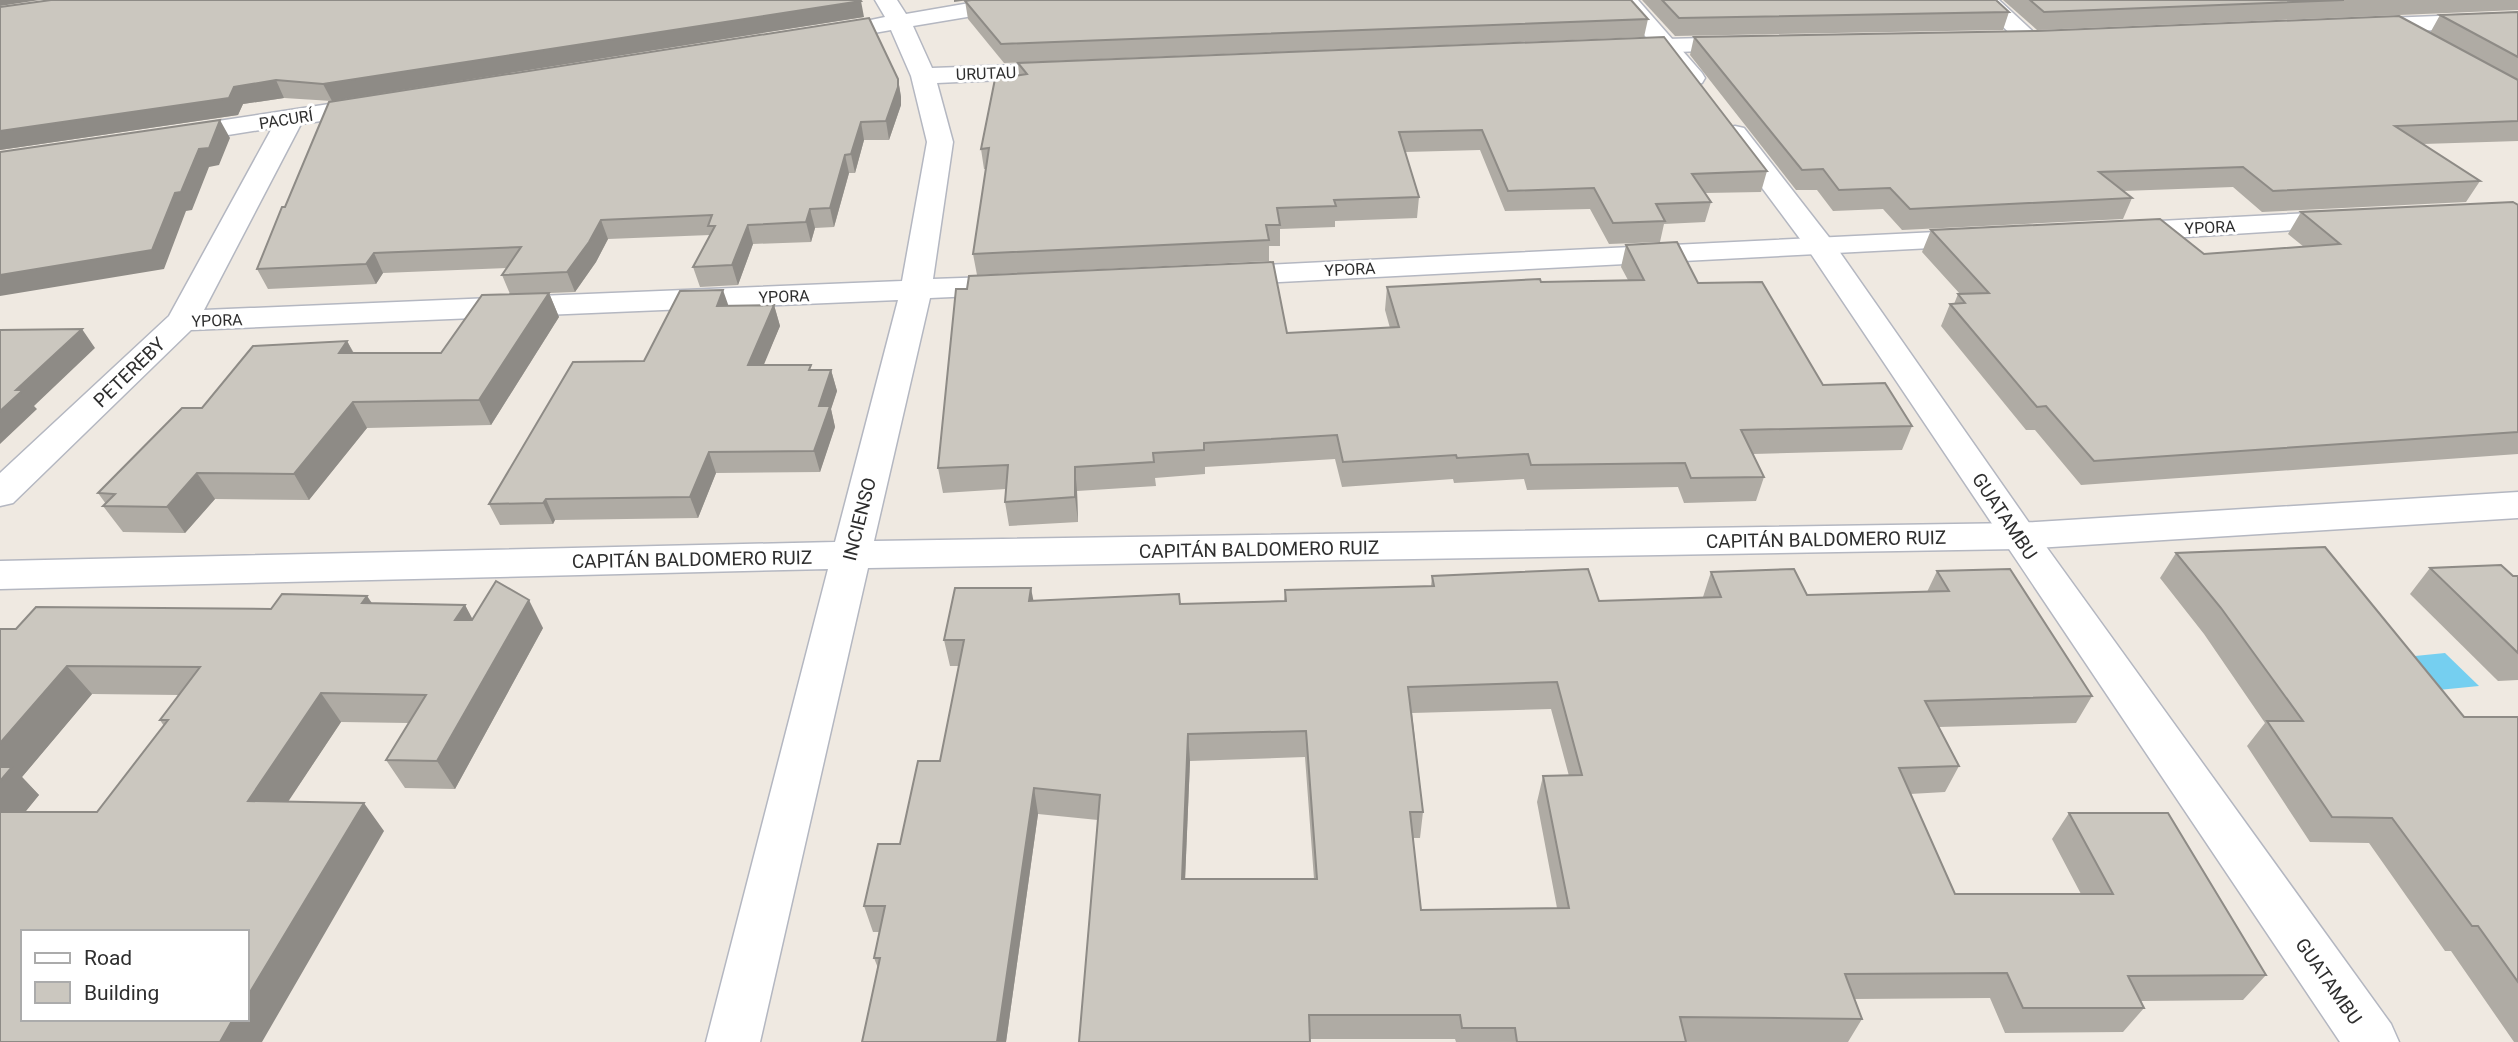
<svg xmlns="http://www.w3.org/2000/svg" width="2518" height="1042" viewBox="0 0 2518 1042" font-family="Roboto,sans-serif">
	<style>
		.water { fill: #75cff0 }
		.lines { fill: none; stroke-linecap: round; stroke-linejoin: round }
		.street-casing { stroke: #b4b7c1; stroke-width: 3 }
		.secondary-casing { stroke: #b4b7c1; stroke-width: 3 }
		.street { fill: #fff; fill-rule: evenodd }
		.secondary { fill: #fff; fill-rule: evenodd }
		.wall { fill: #afaba4; fill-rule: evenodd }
		.shaded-wall { fill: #8e8b86 }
		.building { fill: #cbc7bf; stroke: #8e8b86; stroke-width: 2; fill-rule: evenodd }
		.labels { text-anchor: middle; stroke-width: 6; stroke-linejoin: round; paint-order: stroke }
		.far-street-label { font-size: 16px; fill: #2e2e2e; stroke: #fff }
		.street-label { font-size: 19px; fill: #2e2e2e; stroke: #fff }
	</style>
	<rect width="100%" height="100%" fill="#efe9e1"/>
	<polygon class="water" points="2445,653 2479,686 2428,691 2395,658"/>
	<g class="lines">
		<g class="street-casing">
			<g id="street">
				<polygon points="875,0 897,0 906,14 987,0 1038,0 1035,5 1027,7 913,26 932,68 1071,63 1080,65 1083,70 1080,75 1071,77 937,83 953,142 933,279 1020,276 1031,278 1036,285 1031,292 1020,294 930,298 874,541 2018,523 2518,492 2518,518 2018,549 868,568 760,1042 706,1042 828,569 0,589 0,561 835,542 898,300 191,330 13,503 0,506 0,473 169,316 272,128 172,144 163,142 159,136 163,130 172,128 375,97 384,100 388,105 384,110 375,113 301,124 204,310 902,281 927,142 911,76 891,30 874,33 866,31 862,26 866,21 885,17"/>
				<polygon points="1975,0 1999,0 2042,40 2038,45 2022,45"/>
				<polygon points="2518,13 2518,27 2359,33 2351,31 2347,26 2351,21 2359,19"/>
				<polygon points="1746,37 1754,39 1758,44 1754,49 1625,54 1617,52 1613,47 1617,42 1625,40"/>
				<polygon points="2348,211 2358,214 2363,220 2358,226 2122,241 2112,238 2107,232 2112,226 2122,223"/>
				<polygon points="1978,230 1989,233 1993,239 1989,245 1223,285 1212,283 1208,276 1212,269 1223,267"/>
			</g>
		</g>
		<g class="secondary-casing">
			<g id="secondary">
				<polygon points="1615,0 1638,0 1702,73 1705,78 1702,83 1693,85 1684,83"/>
				<polygon points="1735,126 1744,128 1832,241 2032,527 2391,1024 2399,1042 2340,1042 1809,251 1722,134 1726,128"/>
			</g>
		</g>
		<use href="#street" class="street"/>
		<use href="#secondary" class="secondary"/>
	</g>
	<g class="wall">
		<polygon points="1642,0 1996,0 2009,12 2003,30 1675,36"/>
		<polygon points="2003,0 2518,0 2518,10 2037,30"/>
		<polygon points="965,1 1648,19 1644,37 1004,63 968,19"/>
		<polygon points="0,7 864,17 332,101 284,98 243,104 238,115 0,150"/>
		<polygon points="2518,12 2518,141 2423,144 2480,181 2466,202 2262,212 2233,187 2123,191 2132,198 2123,219 1902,230 1883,209 1833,211 1817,190 1796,190 1690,55 1694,37 2430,33 2440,15"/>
		<polygon points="1018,63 1767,171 1761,192 1705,193 1711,202 1705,222 1664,224 1660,242 1609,244 1590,209 1505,211 1480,150 1405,152 1419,197 1417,218 1335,221 1335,227 1280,229 1280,246 1269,246 1269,261 977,275 973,254 986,169 984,169 981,149 1019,75"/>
		<polygon points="898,79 901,97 901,105 889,140 864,140 855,173 849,173 834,227 815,228 811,242 753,244 738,285 700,287 693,267 710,235 608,239 596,262 575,292 549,293 559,317 491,425 367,428 309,500 215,499 185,533 123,532 103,506 106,504 98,493 202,408 347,341 354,353 441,353 510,294 502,275 507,268 383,273 376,284 268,289 257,269"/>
		<polygon points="2518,205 2518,454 2081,485 2035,430 2026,430 1941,326 1950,304 1954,304 1958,294 1960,294 1922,252 1931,230 2204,254 2304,247 2288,234 2301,212"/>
		<polygon points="1626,245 1698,283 1823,385 1912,426 1902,450 1753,454 1764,477 1756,501 1684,503 1678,487 1527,490 1524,479 1454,483 1453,479 1342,487 1335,459 1205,467 1205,474 1155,478 1156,486 1077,491 1078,522 1009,526 1005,502 1006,489 943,493 938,468 1287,333 1390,328 1385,310 1387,287 1628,280 1621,267"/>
		<polygon points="774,305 780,326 763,365 812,370 831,370 837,391 831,409 835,427 820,472 716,473 698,518 555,520 553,524 500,525 489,504 644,361 728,306"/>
		<polygon points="2176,553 2464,717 2518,717 2518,1042 2514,1042 2451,951 2445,951 2369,843 2310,842 2247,746 2265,723 2204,634 2160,578"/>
		<polygon points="2430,568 2518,576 2518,680 2498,681 2410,594"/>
		<path d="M 1937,571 L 2092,696 L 2076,723 L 1939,727 L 1959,766 L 1945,792 L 1910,794 L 1955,894 L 2081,894 L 2052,839 L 2069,813 L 2266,975 L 2243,1000 L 2141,1001 L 2144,1008 L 2123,1032 L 2005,1033 L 1990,998 L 1854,999 L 1862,1019 L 1848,1042 L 1456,1042 L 1455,1039 L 1310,1039 L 1098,820 L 1038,814 L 1006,1042 L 862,1042 L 878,968 L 874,958 L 879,932 L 873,932 L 864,906 L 900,844 L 940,761 L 959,666 L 950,666 L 944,640 L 1033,600 L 1180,604 L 1284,601 L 1285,590 L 1431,586 L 1432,576 L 1599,601 L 1703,597 L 1711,572 L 1807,595 L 1927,592 ZM 1551,709 L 1569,776 L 1543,776 L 1537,802 L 1557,908 L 1421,910 L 1413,838 L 1420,838 L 1423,812 L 1412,713 ZM 1305,757 L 1314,879 L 1185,879 L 1190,761 Z"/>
		<path d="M 367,596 L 372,603 L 465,605 L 472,619 L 543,628 L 455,789 L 405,788 L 386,760 L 409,723 L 341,722 L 288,801 L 384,831 L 0,1042 L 16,629 L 271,609 ZM 92,694 L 179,695 L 160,720 L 164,726 L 97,812 L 25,812 L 39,795 L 22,777 Z"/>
	</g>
	<g class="shaded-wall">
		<polygon points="0,0 40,0 0,6"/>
		<polygon points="954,0 969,0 954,2"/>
		<polygon points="861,1 864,17 332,101 323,84"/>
		<polygon points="898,79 901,97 901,105 889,140 886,121"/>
		<polygon points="276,80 284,98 243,104 238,115 0,150 0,131 234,87"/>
		<polygon points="220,120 230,138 219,165 209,167 192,210 186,211 164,269 0,296 0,275 175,193 199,149"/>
		<polygon points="861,122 864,140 855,173 851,154"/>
		<polygon points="845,155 849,173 834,227 830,208"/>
		<polygon points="810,209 815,228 811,242 806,222"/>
		<polygon points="601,220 608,239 596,262 575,292 567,272"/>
		<polygon points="748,225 753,244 738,285 732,265"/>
		<polygon points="374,253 383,273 376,284 366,264"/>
		<polygon points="723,290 730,310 717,306"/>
		<polygon points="549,293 559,317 491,425 479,400"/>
		<polygon points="774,305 780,326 755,386 748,365"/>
		<polygon points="82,329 95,348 34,406 37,409 0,444 0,411 16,390"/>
		<polygon points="347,341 360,366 339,353"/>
		<polygon points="831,370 837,391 831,409 835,427 820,472 814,451 819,406"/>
		<polygon points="353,402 367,428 309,500 294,474"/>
		<polygon points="709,452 716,473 698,518 690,497"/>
		<polygon points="1075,467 1077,491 1078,522 1075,497"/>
		<polygon points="197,473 215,499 185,533 167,507"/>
		<polygon points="546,499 555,520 553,524 543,503"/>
		<polygon points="1031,588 1036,614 1029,601"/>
		<polygon points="367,596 385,624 362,603"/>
		<polygon points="529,600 543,628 455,789 437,761"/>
		<polygon points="465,605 480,633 455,620"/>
		<polygon points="67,666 92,694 22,777 39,795 0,843 0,743"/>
		<polygon points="321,693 341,722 270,829 248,801"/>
		<polygon points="1188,734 1190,761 1184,905 1182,879"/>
		<polygon points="1034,788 1038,814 1006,1042 997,1042"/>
		<polygon points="364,803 384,831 262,1042 220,1042 233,1019 247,1019 247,997"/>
	</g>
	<g class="building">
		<polygon points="51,0 860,0 861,1 323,84 276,80 234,87 229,98 0,131 0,7"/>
		<polygon points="971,0 1631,0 1648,19 1001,44 965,1"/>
		<polygon points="1662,0 1996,0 2009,12 1679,18"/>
		<polygon points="2030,0 2344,0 2044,12"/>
		<polygon points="2518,12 2518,57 2440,15"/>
		<polygon points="2399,16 2518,80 2518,121 2395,126 2480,181 2273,191 2243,167 2099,172 2132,198 1910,209 1890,188 1839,190 1823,169 1802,170 1694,37 2037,31"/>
		<polygon points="869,18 898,79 898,87 886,121 861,122 851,154 845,155 830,208 810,209 806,222 748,225 732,265 693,267 715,226 708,226 712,215 601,220 589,242 567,272 502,275 521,247 374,253 366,264 257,269 282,207 285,207 329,102"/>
		<polygon points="1664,37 1767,171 1692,174 1711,202 1656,204 1665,221 1613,223 1594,188 1508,191 1482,130 1399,132 1419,197 1334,200 1336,206 1277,208 1280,225 1266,225 1269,240 973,254 989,148 981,149 995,79 1027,74 1018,63"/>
		<polygon points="220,120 209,148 199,149 181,192 175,193 152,250 0,275 0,152"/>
		<polygon points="2513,202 2518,205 2518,432 2094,461 2046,406 2037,407 1950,304 1965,303 1958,294 1989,293 1931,230 2160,219 2204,254 2340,244 2301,212"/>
		<polygon points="1677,242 1698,283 1762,282 1823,385 1885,383 1912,426 1741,430 1764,477 1691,478 1685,463 1531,465 1528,454 1457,458 1456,455 1343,462 1337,435 1204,443 1204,450 1153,453 1154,462 1075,467 1075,497 1005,502 1008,465 938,468 956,289 967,289 969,276 1273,262 1287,333 1399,327 1387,287 1540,279 1541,282 1644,280 1626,245"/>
		<polygon points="723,290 717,306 774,305 748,365 811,365 809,370 831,370 819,406 830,406 814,451 709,452 690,497 546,499 543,503 489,504 573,362 644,361 680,291"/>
		<polygon points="549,293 479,400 353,402 294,474 197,473 167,507 103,506 115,494 98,493 182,408 202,408 253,346 347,341 339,353 441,353 482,295"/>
		<polygon points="82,329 16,390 23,390 0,411 0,330"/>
		<polygon points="2325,547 2464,717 2518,717 2518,982 2478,926 2472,926 2392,818 2332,817 2267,721 2303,721 2221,608 2176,553"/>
		<polygon points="2501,565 2513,576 2518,576 2518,653 2430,568"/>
		<path d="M 1588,569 L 1599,601 L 1721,597 L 1711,572 L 1794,569 L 1807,595 L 1949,591 L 1937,571 L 2010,569 L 2092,696 L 1925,701 L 1959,766 L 1899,768 L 1955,894 L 2113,894 L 2069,813 L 2168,813 L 2266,975 L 2128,976 L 2144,1008 L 2023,1008 L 2007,973 L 1845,974 L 1862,1019 L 1680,1017 L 1686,1042 L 1517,1042 L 1515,1028 L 1462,1028 L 1460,1015 L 1309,1015 L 1310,1042 L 1079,1042 L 1100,795 L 1034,788 L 997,1042 L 862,1042 L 880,958 L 874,958 L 885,906 L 864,906 L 878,844 L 900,844 L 918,761 L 940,761 L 964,640 L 944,640 L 955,588 L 1031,588 L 1029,601 L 1179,594 L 1180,604 L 1286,601 L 1285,590 L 1434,586 L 1432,576 ZM 1557,682 L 1582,775 L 1543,776 L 1569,908 L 1421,910 L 1410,812 L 1423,812 L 1408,687 ZM 1306,731 L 1317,879 L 1182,879 L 1188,734 Z"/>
		<polygon points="496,581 529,600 437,761 386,760 426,695 321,693 248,801 364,803 247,997 247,932 23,932 23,1019 233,1019 220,1042 0,1042 0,812 97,812 168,720 160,720 200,667 67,666 0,743 0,629 16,629 36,607 271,609 282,594 367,596 362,603 465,605 455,620 472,620"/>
		<polygon points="0,767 12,767 0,781"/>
	</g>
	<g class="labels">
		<g class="far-street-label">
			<text transform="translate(986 73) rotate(-2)" y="6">URUTAU</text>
			<text transform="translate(286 119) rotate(-9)" y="6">PACURÍ</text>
			<text transform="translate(2210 227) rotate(-3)" y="6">YPORA</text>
			<text transform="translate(1350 269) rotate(-3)" y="6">YPORA</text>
			<text transform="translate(784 296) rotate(-2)" y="6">YPORA</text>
			<text transform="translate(217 320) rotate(-2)" y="6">YPORA</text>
		</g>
		<g class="street-label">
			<text transform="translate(129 372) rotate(-44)" y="7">PETEREBY</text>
			<text transform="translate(2005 516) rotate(56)" y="7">GUATAMBU</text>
			<text transform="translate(859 519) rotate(-76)" y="7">INCIENSO</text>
			<text transform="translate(1826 539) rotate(-1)" y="7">CAPITÁN BALDOMERO RUIZ</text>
			<text transform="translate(1259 549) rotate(-1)" y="7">CAPITÁN BALDOMERO RUIZ</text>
			<text transform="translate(692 559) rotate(-1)" y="7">CAPITÁN BALDOMERO RUIZ</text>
			<text transform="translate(2329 981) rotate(55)" y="7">GUATAMBU</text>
		</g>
	</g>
	<rect x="21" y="930" width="228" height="91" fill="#ffffff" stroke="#ababab" stroke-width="2"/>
	<rect x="35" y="953" width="35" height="10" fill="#ffffff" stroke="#ababab" stroke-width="2"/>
	<text x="84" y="965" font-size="21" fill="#2e2e2e">Road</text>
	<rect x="35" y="982" width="35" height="21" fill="#cbc7bf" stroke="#ababab" stroke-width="2"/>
	<text x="84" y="1000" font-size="21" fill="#2e2e2e">Building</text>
</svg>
